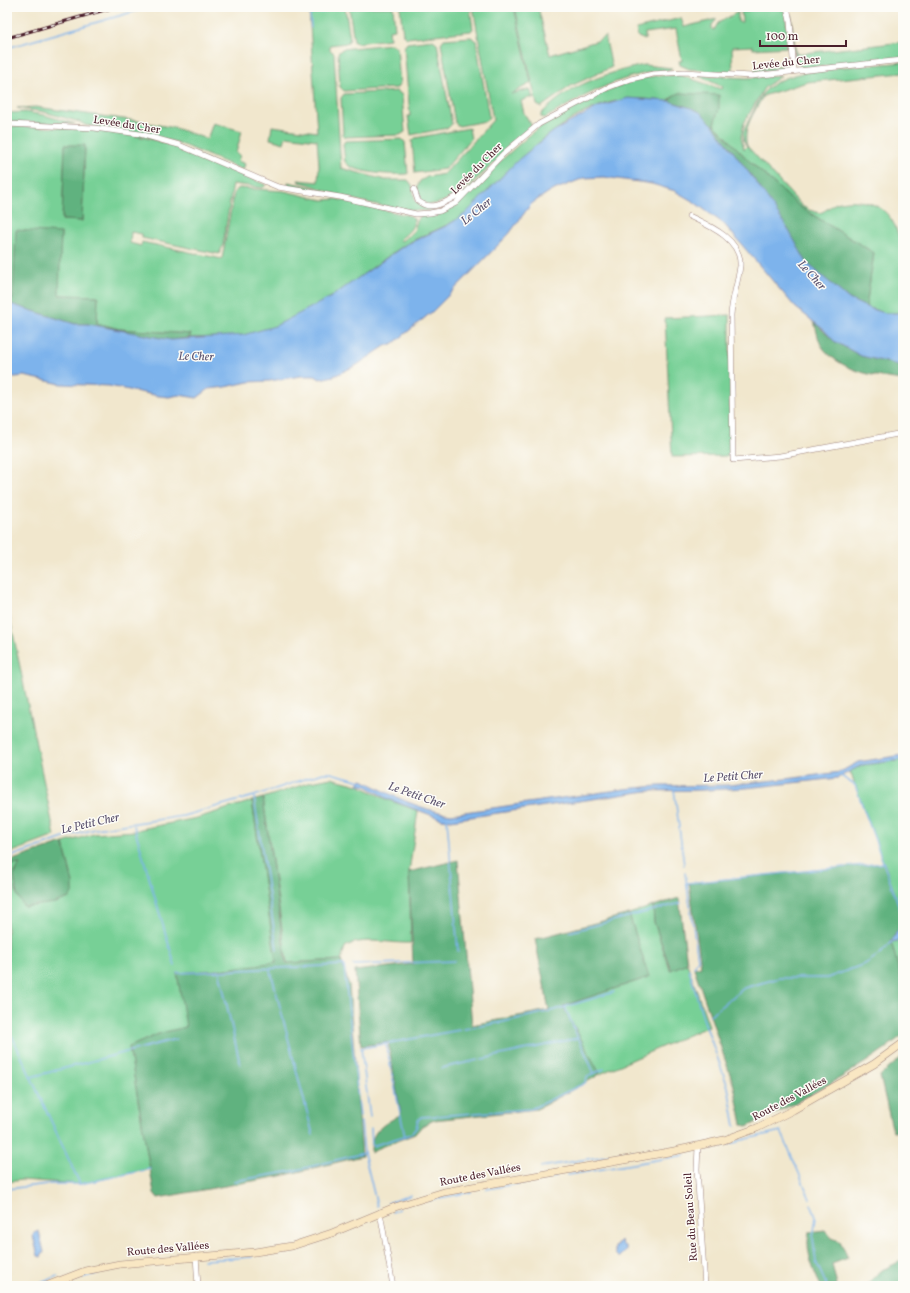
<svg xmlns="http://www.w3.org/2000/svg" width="910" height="1293" viewBox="0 0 910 1293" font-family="Vollkorn,serif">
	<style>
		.green { fill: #77d096; stroke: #607860; fill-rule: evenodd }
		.forest { fill: #61b27f; stroke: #566855 }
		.water { fill: #7db3ec; stroke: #64698c }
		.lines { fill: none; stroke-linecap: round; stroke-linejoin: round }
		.stream { stroke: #7db3ec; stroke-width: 1.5 }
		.street-casing { stroke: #9e837c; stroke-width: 6 }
		.secondary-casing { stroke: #9e837c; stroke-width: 8 }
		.street { stroke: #fff; stroke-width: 5 }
		.secondary { stroke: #f9e7c3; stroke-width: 7 }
		.rail-casing { stroke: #4a1f2b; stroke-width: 3 }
		.rail { stroke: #fdfcf7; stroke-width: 1.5; stroke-dasharray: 4.5; stroke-linecap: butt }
		.labels { text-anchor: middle; stroke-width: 3; stroke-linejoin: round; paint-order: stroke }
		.street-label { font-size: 11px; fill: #4a1f2b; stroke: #fdfcf7 }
		.water-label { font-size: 12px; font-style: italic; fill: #5c536f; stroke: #fdfcf7 }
	</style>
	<rect width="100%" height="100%" fill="#fdfcf7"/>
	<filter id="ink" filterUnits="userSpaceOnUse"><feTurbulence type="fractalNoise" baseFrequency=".025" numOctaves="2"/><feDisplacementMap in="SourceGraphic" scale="8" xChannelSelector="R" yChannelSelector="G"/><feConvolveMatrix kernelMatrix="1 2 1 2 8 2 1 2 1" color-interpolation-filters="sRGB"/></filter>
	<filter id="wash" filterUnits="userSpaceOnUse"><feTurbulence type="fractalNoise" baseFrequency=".012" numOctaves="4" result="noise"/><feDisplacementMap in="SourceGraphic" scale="16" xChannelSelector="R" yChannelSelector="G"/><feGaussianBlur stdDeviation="0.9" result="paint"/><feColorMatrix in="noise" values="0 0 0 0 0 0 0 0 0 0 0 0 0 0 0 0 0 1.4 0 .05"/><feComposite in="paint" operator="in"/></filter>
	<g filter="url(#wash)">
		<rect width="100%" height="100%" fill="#f1e7cd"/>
		<g class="green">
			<path d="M 323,7 L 345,7 L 350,39 L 347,43 L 330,45 L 330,50 L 334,53 L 341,168 L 385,180 L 408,180 L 412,185 L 415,201 L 424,207 L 435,209 L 433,210 C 412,214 356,201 335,194 C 323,190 312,184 299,182 L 298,180 L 318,182 L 319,165 L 317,140 L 286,136 L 284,143 L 270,139 L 272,126 L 317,132 L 309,10 L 323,11 Z"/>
			<polygon points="349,7 393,7 395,29 389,30 390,39 357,43 354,42"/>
			<polygon points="470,7 473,29 471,31 407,38 403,35 400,7"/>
			<path d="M 473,7 L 514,7 L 531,83 L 511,94 L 530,89 L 533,98 L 528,98 L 521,101 L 524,113 L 532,126 C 514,142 445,221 421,201 C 418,199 417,193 416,190 L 420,181 L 427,177 L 444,174 L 447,171 L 493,120 Z"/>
			<polygon points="515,7 538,7 550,55 597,41 605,36 612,67 571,86 541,107 537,105"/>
			<polygon points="753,7 774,7 785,11 789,47 753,49 753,46 732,47 733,73 689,69 680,65 679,61 682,61 676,29 645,33 645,40 638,37 636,29 681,18 684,27 717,19 712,25 712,29 714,30 718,23 738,12 738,22 742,22 741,11 746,12"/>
			<polygon points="791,15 796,54 903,42 903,58 806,68 801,67 795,62"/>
			<polygon points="471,37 476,40 489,117 486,121 459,126 455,123 441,43 444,39"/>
			<polygon points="433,40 437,43 452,124 448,128 411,135 408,116 410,116 404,47 407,43"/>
			<polygon points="391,44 397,47 400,84 397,88 344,91 340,87 338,53 342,49"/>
			<path d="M 903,62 L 903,73 L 807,82 L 763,96 C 755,112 742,127 747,146 L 802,206 L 809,210 L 820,213 C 826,211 830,206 836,203 C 847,200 858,200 869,203 C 910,214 903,277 903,313 L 885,313 L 866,307 L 874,253 L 800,207 L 749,161 L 714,124 L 715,121 L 670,98 L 669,101 C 655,101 640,97 627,99 C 578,105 532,146 499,179 C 487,191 477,204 465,214 C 446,228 423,234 403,246 C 354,279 304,325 244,335 C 225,338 208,337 189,338 L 191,334 L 119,329 L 97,323 L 98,296 L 58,295 L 61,233 L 13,299 L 7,297 L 7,126 C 59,128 114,127 164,143 C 199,154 232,171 266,185 L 263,188 L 233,184 L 223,245 L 219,254 L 142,238 L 142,234 L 131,232 L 130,243 L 141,246 L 142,242 L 222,259 L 234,192 L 239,188 L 284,191 L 323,200 L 336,199 L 411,216 L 414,219 C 414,228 407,234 400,239 L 401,241 C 420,229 411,231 420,216 L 443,212 L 533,132 L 552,119 L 601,93 L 632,81 L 654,76 L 680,75 L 721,89 L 723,87 L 696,75 L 746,78 L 781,76 L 764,88 L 744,123 L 741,137 L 744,149 L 747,146 C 739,137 745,127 750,118 C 755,109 759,96 767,89 C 792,65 868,67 903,62 ZM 65,145 L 85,146 L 82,221 L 62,220 Z"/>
			<path d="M 644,65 L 672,68 L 669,70 C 623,73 585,95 545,118 L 541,117 L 541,114 C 571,84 603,74 644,65 Z"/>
			<polygon points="788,66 783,70 746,73 755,72 755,69"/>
			<polygon points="397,91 402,95 405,132 400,135 345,137 343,135 341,98 344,94"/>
			<polygon points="36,107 138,121 175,128 207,139 213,123 242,131 236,153 240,155 238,161 245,164 243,170 176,142 85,125 80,122 44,112 17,108"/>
			<polygon points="25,112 44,115 75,124 7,122 7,113"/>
			<polygon points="469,128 471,139 445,169 415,173 412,141 415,138"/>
			<path d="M 402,139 L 405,142 L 408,174 C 393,175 354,174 345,162 L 343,144 L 345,141 Z"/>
			<polygon points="288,182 311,187 324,192 288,186"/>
			<polygon points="730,315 730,456 672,457 665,318"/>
			<polygon points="7,604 55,836 7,854"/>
			<polygon points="903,760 903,917 850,771 862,765"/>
			<path d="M 331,778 L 358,785 L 386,799 L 418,811 L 409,872 L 411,943 C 392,944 361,936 345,947 L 341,960 L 287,963 L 263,798 L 311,782 Z"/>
			<polygon points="252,801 276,963 219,970 177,973 187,1027 161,1033 129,1047 150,1169 80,1184 22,1180 7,1182 7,866 20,864 15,872 15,884 55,903 69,898 71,873 63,843 94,834 135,831 141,829 197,818"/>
			<polygon points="653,906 654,922 670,970 687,963 709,1026 600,1074 563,1006 649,977 629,914"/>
			<polygon points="903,940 903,985 891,942"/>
		</g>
		<g class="forest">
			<polygon points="681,93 719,95 719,109 714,124 749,161 800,207 874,253 866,307 849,299 807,263 756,182 713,125 700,112 691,108 669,101 674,95"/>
			<polygon points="65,145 85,145 82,221 62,220"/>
			<polygon points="16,230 61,233 59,295 98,296 97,323 119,329 191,334 189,338 171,340 88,324 75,324 7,303 7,297 13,299"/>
			<path d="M 814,322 L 834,341 L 861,356 L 903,366 L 903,380 C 876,377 841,371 823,348 C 818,342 817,330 814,322 Z"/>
			<polygon points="263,798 286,963 341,960 349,985 362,1156 281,1176 158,1198 154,1193 129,1047 161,1033 186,1027 177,973 219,970 276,962 252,801"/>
			<polygon points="63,843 73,883 73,891 69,898 55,903 24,907 17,895 14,876 20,864 7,866 7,862"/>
			<path d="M 458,860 L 472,1025 L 549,1010 L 535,939 L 629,914 L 649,977 L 563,1006 L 600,1074 L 592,1079 L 537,1109 L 434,1120 L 422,1126 L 415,1134 L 383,1146 L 371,1153 C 370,1129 384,1125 401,1114 L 388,1042 L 361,1046 L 355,971 L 413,964 L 409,872 Z"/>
			<path d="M 884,863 L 903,917 L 903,925 L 891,941 L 903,985 L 903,1035 C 856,1073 800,1101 747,1127 L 742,1124 L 734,1086 L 694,968 L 701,966 L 689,883 Z"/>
			<polygon points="679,898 687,963 671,970 654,922 653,906"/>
			<polygon points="903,1056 903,1131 893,1132 880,1076"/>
			<path d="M 825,1230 L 832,1238 L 840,1241 L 848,1258 L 832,1264 L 837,1286 L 821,1286 C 813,1271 805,1249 809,1232 Z"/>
			<polygon points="903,1260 903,1286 868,1286 867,1284 882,1270"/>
		</g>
		<g class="water">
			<polygon points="628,98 669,101 691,108 700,112 713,125 756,182 788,229 807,263 849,299 866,307 885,313 903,313 903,366 861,356 834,341 824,330 795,307 724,224 694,202 675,191 652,184 604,177 584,178 549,192 531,204 509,234 433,311 394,343 385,346 357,365 334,376 320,379 315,376 301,376 270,381 248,382 226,387 209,389 197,398 179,395 169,397 159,396 109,386 61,384 24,376 7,378 7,303 75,324 88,324 171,340 243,335 275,326 331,297 405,245 448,225 465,214 519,159 554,131 598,107"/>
			<path d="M 903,755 L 903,760 L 862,765 L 838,778 L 746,788 L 705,790 L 647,791 L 451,820 L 442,819 L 388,799 L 366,786 L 358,784 L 361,779 C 389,794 419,810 451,814 L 624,789 L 657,786 L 729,785 L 794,778 L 840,772 L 858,762 Z"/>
			<polygon points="903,925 903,940 891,942 896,933"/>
			<polygon points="39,1231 44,1252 41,1257 38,1256 33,1236 34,1233"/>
			<polygon points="621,1240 622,1244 626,1247 626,1251 620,1257 618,1257 615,1254 615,1247"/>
		</g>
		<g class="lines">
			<g class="stream">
				<polyline points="311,28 310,13 324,12 323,7"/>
				<polyline points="7,48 150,7"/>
				<polyline points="841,776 855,785 903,917"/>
				<polyline points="674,789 684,865"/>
				<polyline points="254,797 277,949"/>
				<polyline points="447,819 458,951"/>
				<polyline points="134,826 175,966"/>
				<polyline points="7,858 69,836 95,829 183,816 254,796 323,773 331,773 361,781"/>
				<polyline points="685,873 698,959 694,967"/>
				<polyline points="687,883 884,863"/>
				<polyline points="569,932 681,903"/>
				<polyline points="353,965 454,961"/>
				<polyline points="270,968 313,1135"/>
				<polyline points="689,969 703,1018 728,1087 735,1126"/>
				<polyline points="219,970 240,1064"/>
				<polyline points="177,973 344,965 360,1116"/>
				<polyline points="710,1015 744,988 779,978 827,978 865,964 880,954 892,942"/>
				<polyline points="7,1036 12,1036 80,1184"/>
				<polyline points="579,1039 594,1073"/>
				<polyline points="386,1044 405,1137"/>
				<polyline points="361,1048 370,1117"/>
				<polyline points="362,1048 503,1022 555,1010 614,992"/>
				<polyline points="442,1068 578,1038 565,1007"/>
				<polyline points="31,1077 176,1039"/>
				<polyline points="361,1122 364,1153 377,1206"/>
				<polyline points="371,1128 372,1146 411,1134 416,1128 418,1120 421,1117 531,1109 585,1083 588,1076 604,1069"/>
				<polyline points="738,1141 781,1131 810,1199"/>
				<polyline points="708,1148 738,1142"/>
				<polyline points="541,1167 634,1151"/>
				<polyline points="568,1175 685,1155"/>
				<polyline points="234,1181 293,1171 364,1153"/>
				<polyline points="7,1189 48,1184 80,1184 150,1169"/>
				<polyline points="487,1189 556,1177"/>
				<polyline points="429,1200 471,1192"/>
				<polyline points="388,1203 411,1195"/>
				<polyline points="811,1204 816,1217 813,1238 816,1262 827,1286"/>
				<polyline points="392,1212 399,1209"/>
				<polyline points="204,1260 252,1257"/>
				<polyline points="69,1281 117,1268"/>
				<polyline points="34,1286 58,1276"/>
			</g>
		</g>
	</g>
	<g filter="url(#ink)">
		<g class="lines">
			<g class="street-casing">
				<g id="street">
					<polyline points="787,7 790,21 794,71"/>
					<polyline points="7,124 94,128 140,134 179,145 278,187 340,197 416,214 430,213 440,211 456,203 503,154 539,124 607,88 631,79 653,74 684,72 751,76 903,60"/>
					<path d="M 414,189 L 418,201 C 432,213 449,200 462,193"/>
					<path d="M 689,216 C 708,225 742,239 740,266 C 738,283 732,298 731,315 L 733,460 L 780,456 L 903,433"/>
					<polyline points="698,1147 697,1169 705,1286"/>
					<polyline points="380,1212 393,1286"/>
					<polyline points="196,1256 198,1286"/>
				</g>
			</g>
			<g class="secondary-casing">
				<polyline id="secondary" points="46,1286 85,1271 120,1264 255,1252 292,1246 332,1233 395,1207 444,1192 674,1151 724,1140 757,1128 793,1110 874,1064 903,1043"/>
			</g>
			<use href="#street" class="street"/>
			<use href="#secondary" class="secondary"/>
			<g class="rail-casing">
				<polyline id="rail" points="7,38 115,7"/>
			</g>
			<use href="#rail" class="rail"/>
		</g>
	</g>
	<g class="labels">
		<g class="street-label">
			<text transform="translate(786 62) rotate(-6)" y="4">Levée du Cher</text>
			<text transform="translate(127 124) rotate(9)" y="4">Levée du Cher</text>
			<text transform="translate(476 168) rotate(-45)" y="4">Levée du Cher</text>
			<text transform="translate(789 1098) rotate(-28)" y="4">Route des Vallées</text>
			<text transform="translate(480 1174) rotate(-11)" y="4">Route des Vallées</text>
			<text transform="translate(690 1217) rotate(-94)" y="4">Rue du Beau Soleil</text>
			<text transform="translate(168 1248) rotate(-5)" y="4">Route des Vallées</text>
		</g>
		<g class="water-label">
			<text transform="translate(476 211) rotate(-39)" y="4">Le Cher</text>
			<text transform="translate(812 275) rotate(48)" y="4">Le Cher</text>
			<text transform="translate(196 356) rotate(1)" y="4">Le Cher</text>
			<text transform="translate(733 776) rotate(-4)" y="4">Le Petit Cher</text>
			<text transform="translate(417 795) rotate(19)" y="4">Le Petit Cher</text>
			<text transform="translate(90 823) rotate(-13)" y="4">Le Petit Cher</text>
		</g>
	</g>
	<rect width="910" height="1293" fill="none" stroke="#fdfcf7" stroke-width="24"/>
	<path d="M760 40v6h86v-6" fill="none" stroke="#4a1f2b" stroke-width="2"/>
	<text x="766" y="40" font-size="12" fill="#4a1f2b" stroke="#fdfcf7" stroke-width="3" paint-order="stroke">100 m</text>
</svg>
